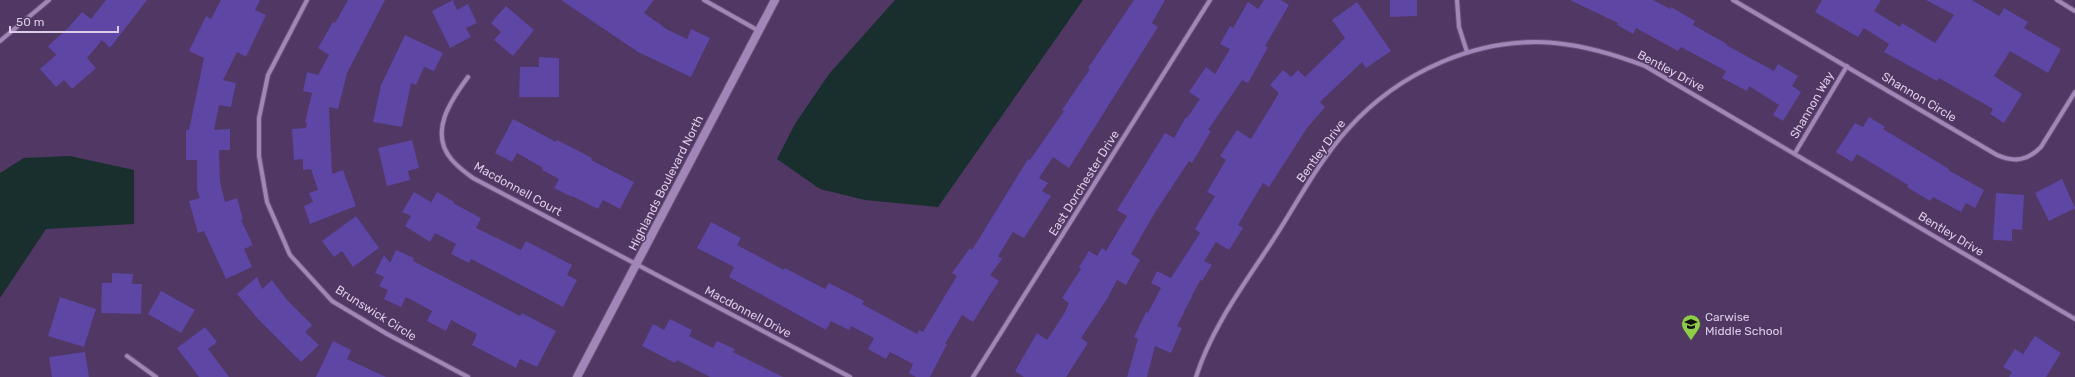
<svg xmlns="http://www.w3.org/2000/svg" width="2075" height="377" viewBox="0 0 2075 377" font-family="Rubik,sans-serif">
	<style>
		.water { fill: #182f2d }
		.building { fill: #5d46a4 }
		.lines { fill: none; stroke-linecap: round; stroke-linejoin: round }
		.street-casing { stroke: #685277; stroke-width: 6 }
		.secondary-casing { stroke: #685277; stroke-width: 10 }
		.street { stroke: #a386b8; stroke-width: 4 }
		.secondary { stroke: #a386b8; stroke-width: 8 }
		.labels { text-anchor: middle; stroke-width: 3; stroke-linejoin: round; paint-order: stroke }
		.street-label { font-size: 12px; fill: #dbcce7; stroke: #513763 }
		.poi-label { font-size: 12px; fill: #dbcce7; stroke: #513763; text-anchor: start }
	</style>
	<rect width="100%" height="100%" fill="#513763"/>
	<g class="water">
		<polygon points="895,0 1083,0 938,207 865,200 820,189 777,159 795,124 829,74"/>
		<polygon points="70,156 134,170 134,224 46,229 0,298 0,173 24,158"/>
	</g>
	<g class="building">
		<polygon points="106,0 147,0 110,48 102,40 87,58 96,68 72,89 64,80 56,87 40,69 56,55 48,46 68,28 82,12 91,19"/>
		<polygon points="221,0 260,0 255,10 266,15 246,57 237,52 223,80 236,83 231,107 219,105 214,130 230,129 230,150 219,150 220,182 225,202 237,198 243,219 241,220 253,245 244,249 252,267 226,279 204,231 198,233 189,201 200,198 197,190 197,160 186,160 186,130 189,130 204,58 189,51 206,16 211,19"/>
		<polygon points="348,0 385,0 347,73 338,109 329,107 332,174 343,170 356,206 310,224 304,206 313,202 309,193 318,190 311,169 303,170 303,159 294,160 292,129 306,128 307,123 305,122 312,93 303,91 307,72 318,75 329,55 318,48 333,22 335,23"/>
		<polygon points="453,0 457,10 468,4 477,23 466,28 471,37 450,48 432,11"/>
		<polygon points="561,0 654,0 644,13 668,30 687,39 691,29 710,38 691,77 638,52"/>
		<polygon points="1134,0 1165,0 1152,23 1158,27 1069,168 1053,157 1039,178 1048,183 1042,191 1051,196 1024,238 1013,232 998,256 1002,259 990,275 999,281 973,322 962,315 945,344 947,344 930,377 916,377 909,373 913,364 890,352 886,359 868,349 874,338 851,326 849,330 831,321 826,330 729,277 734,267 697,248 711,222 741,238 737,245 784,270 785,268 825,289 829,283 864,301 862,304 917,334 919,330 923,332 957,276 952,273 970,248 972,250 1028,159 1030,160 1064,111 1062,110 1090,69 1088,68"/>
		<polygon points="1264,0 1281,0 1289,5 1265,46 1268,47 1248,83 1242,80 1208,130 1211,131 1192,163 1189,161 1156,211 1131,254 1140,260 1126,285 1117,280 1107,299 1081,338 1088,343 1066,377 1024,377 1015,371 1037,333 1047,340 1064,314 1069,303 1062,298 1081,269 1079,267 1089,251 1097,256 1102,248 1106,251 1127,216 1117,210 1132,186 1165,133 1174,138 1186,117 1187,118 1200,99 1189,92 1206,67 1215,74 1230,49 1220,44 1230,26 1233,28 1248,2 1258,9"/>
		<polygon points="1390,0 1417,0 1417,16 1390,17"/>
		<polygon points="1570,0 1653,0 1670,9 1671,7 1695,21 1693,25 1727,44 1726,45 1774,71 1778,64 1798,76 1792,86 1801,92 1783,121 1773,115 1779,105 1749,86 1747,91 1722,78 1726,71 1681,47 1678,51 1636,28 1633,34 1617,25 1618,23"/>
		<polygon points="1822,0 1881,0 1874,11 1900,27 1902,23 1935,43 1954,15 1926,0 1972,0 1999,16 2004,8 2028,22 2024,28 2061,49 2048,73 2010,51 2007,56 1994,76 2022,94 2004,123 1990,114 1993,109 1939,78 1937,81 1884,52 1889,44 1864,28 1858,37 1815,12"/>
		<polygon points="1357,2 1391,51 1366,68 1362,62 1320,102 1325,107 1307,128 1269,187 1263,183 1238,225 1243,228 1229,250 1216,242 1204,261 1212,265 1202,281 1200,280 1177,326 1182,328 1171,353 1155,346 1147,377 1127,377 1138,339 1134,337 1146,312 1148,313 1161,288 1151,283 1157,271 1171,278 1200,233 1195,229 1215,196 1207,192 1226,160 1220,156 1237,130 1251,139 1279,93 1270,85 1283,70 1291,77 1298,70 1305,77 1345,38 1332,20"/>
		<polygon points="506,6 534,30 513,56 494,40 501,32 491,23"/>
		<polygon points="405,35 443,53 434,71 424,67 416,85 411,83 402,127 373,122 381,85"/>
		<polygon points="539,57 559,58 559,97 519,97 520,67 539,67"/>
		<polygon points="1869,117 1885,127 1883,129 1949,169 1948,170 1984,190 1975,208 1966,203 1961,212 1933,197 1930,201 1907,187 1908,185 1857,154 1852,162 1836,152 1855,123 1863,127"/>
		<polygon points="513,119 556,142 557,140 592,158 591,160 634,182 620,209 603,200 598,209 572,196 572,197 554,188 559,179 542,170 543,168 517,153 512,162 495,153"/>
		<polygon points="412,140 419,168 408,171 410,180 387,186 378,148"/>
		<polygon points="2062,179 2075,208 2049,221 2035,193"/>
		<polygon points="414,192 431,202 437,192 454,202 453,203 481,218 476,228 521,250 526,241 572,265 567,275 577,280 563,307 471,259 469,263 451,254 456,244 435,233 430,242 405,226 411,216 402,212"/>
		<polygon points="1996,193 2024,195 2022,230 2012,229 2012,241 1993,240"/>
		<polygon points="356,216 379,248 353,267 342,251 334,257 322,241"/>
		<polygon points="396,250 414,258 413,261 520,316 522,313 556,331 537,367 520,359 516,368 472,345 477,334 451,320 446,331 427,321 432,311 406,297 401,307 384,299 388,290 379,286 384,277 375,273 384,255 390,263"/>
		<polygon points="112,273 133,274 132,284 142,284 141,314 101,313 102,283 112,283"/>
		<polygon points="257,277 262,289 272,280 287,300 312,325 305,332 319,345 301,362 258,319 237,294"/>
		<polygon points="161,291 195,310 181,333 148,314"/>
		<polygon points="60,297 96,309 84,347 48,336"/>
		<polygon points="670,319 692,330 689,336 713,348 717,341 735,349 733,352 783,377 710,377 677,360 675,363 642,346 653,324 664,330"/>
		<polygon points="205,327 217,342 208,349 229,377 199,377 177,348"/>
		<polygon points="2035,336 2061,353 2046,377 2009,377 2012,372 2003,367 2015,349 2023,354"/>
		<polygon points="333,341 351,350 347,359 386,377 316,377"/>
		<polygon points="85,352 89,377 52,377 49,357"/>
	</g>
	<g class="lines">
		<g class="street-casing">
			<g id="street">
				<polyline points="307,0 268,75 259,118 259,156 267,202 290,255 332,301 387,334 468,377"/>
				<polyline points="704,0 759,31"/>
				<polyline points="1457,0 1459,27 1467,52"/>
				<path d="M 1733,0 L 1997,155 C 2015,163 2028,160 2041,147 L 2075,92"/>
				<polyline points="2057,0 2075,11"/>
				<polyline points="0,41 49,0"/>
				<path d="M 468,77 C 451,100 428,133 452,160 C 458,167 466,173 473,178 L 850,377"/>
				<polyline points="1795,153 1847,66"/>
				<polyline points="127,356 156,377"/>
				<polyline points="973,377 1210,0"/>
				<path d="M 1196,377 C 1212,326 1246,282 1275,237 C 1298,201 1319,161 1348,129 C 1399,72 1478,36 1555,43 C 1587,46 1616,55 1645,66 L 2075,319"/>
			</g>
		</g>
		<g class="secondary-casing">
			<polyline id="secondary" points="577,377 775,0"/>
		</g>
		<use href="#street" class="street"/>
		<use href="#secondary" class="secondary"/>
	</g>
	<defs>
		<g id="school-pin" transform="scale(1)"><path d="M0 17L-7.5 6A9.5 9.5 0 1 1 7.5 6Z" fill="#8ece43" stroke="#513763"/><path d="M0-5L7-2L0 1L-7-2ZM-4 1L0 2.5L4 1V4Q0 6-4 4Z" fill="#111"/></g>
	</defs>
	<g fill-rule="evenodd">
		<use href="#school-pin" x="1691" y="324"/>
	</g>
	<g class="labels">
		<g class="street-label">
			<text transform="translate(1671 71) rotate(28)" y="4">Bentley Drive</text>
			<text transform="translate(1919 97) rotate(31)" y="4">Shannon Circle</text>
			<text transform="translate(1812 105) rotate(-60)" y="4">Shannon Way</text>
			<text transform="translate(1321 151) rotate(-54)" y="4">Bentley Drive</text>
			<text transform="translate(666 183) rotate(-63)" y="4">Highlands Boulevard North</text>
			<text transform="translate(1084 183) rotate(-58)" y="4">East Dorchester Drive</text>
			<text transform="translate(518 189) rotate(29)" y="4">Macdonnell Court</text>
			<text transform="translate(1951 234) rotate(31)" y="4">Bentley Drive</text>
			<text transform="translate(748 312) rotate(28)" y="4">Macdonnell Drive</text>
			<text transform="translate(376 313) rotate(32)" y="4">Brunswick Circle</text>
		</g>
		<g class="poi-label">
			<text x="1705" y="321">Carwise<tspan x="1705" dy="14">Middle School</tspan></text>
		</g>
	</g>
	<path d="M10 26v6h108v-6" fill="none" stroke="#dbcce7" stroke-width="2"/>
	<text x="16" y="26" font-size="12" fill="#dbcce7" stroke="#513763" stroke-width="3" paint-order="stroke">50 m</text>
</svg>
